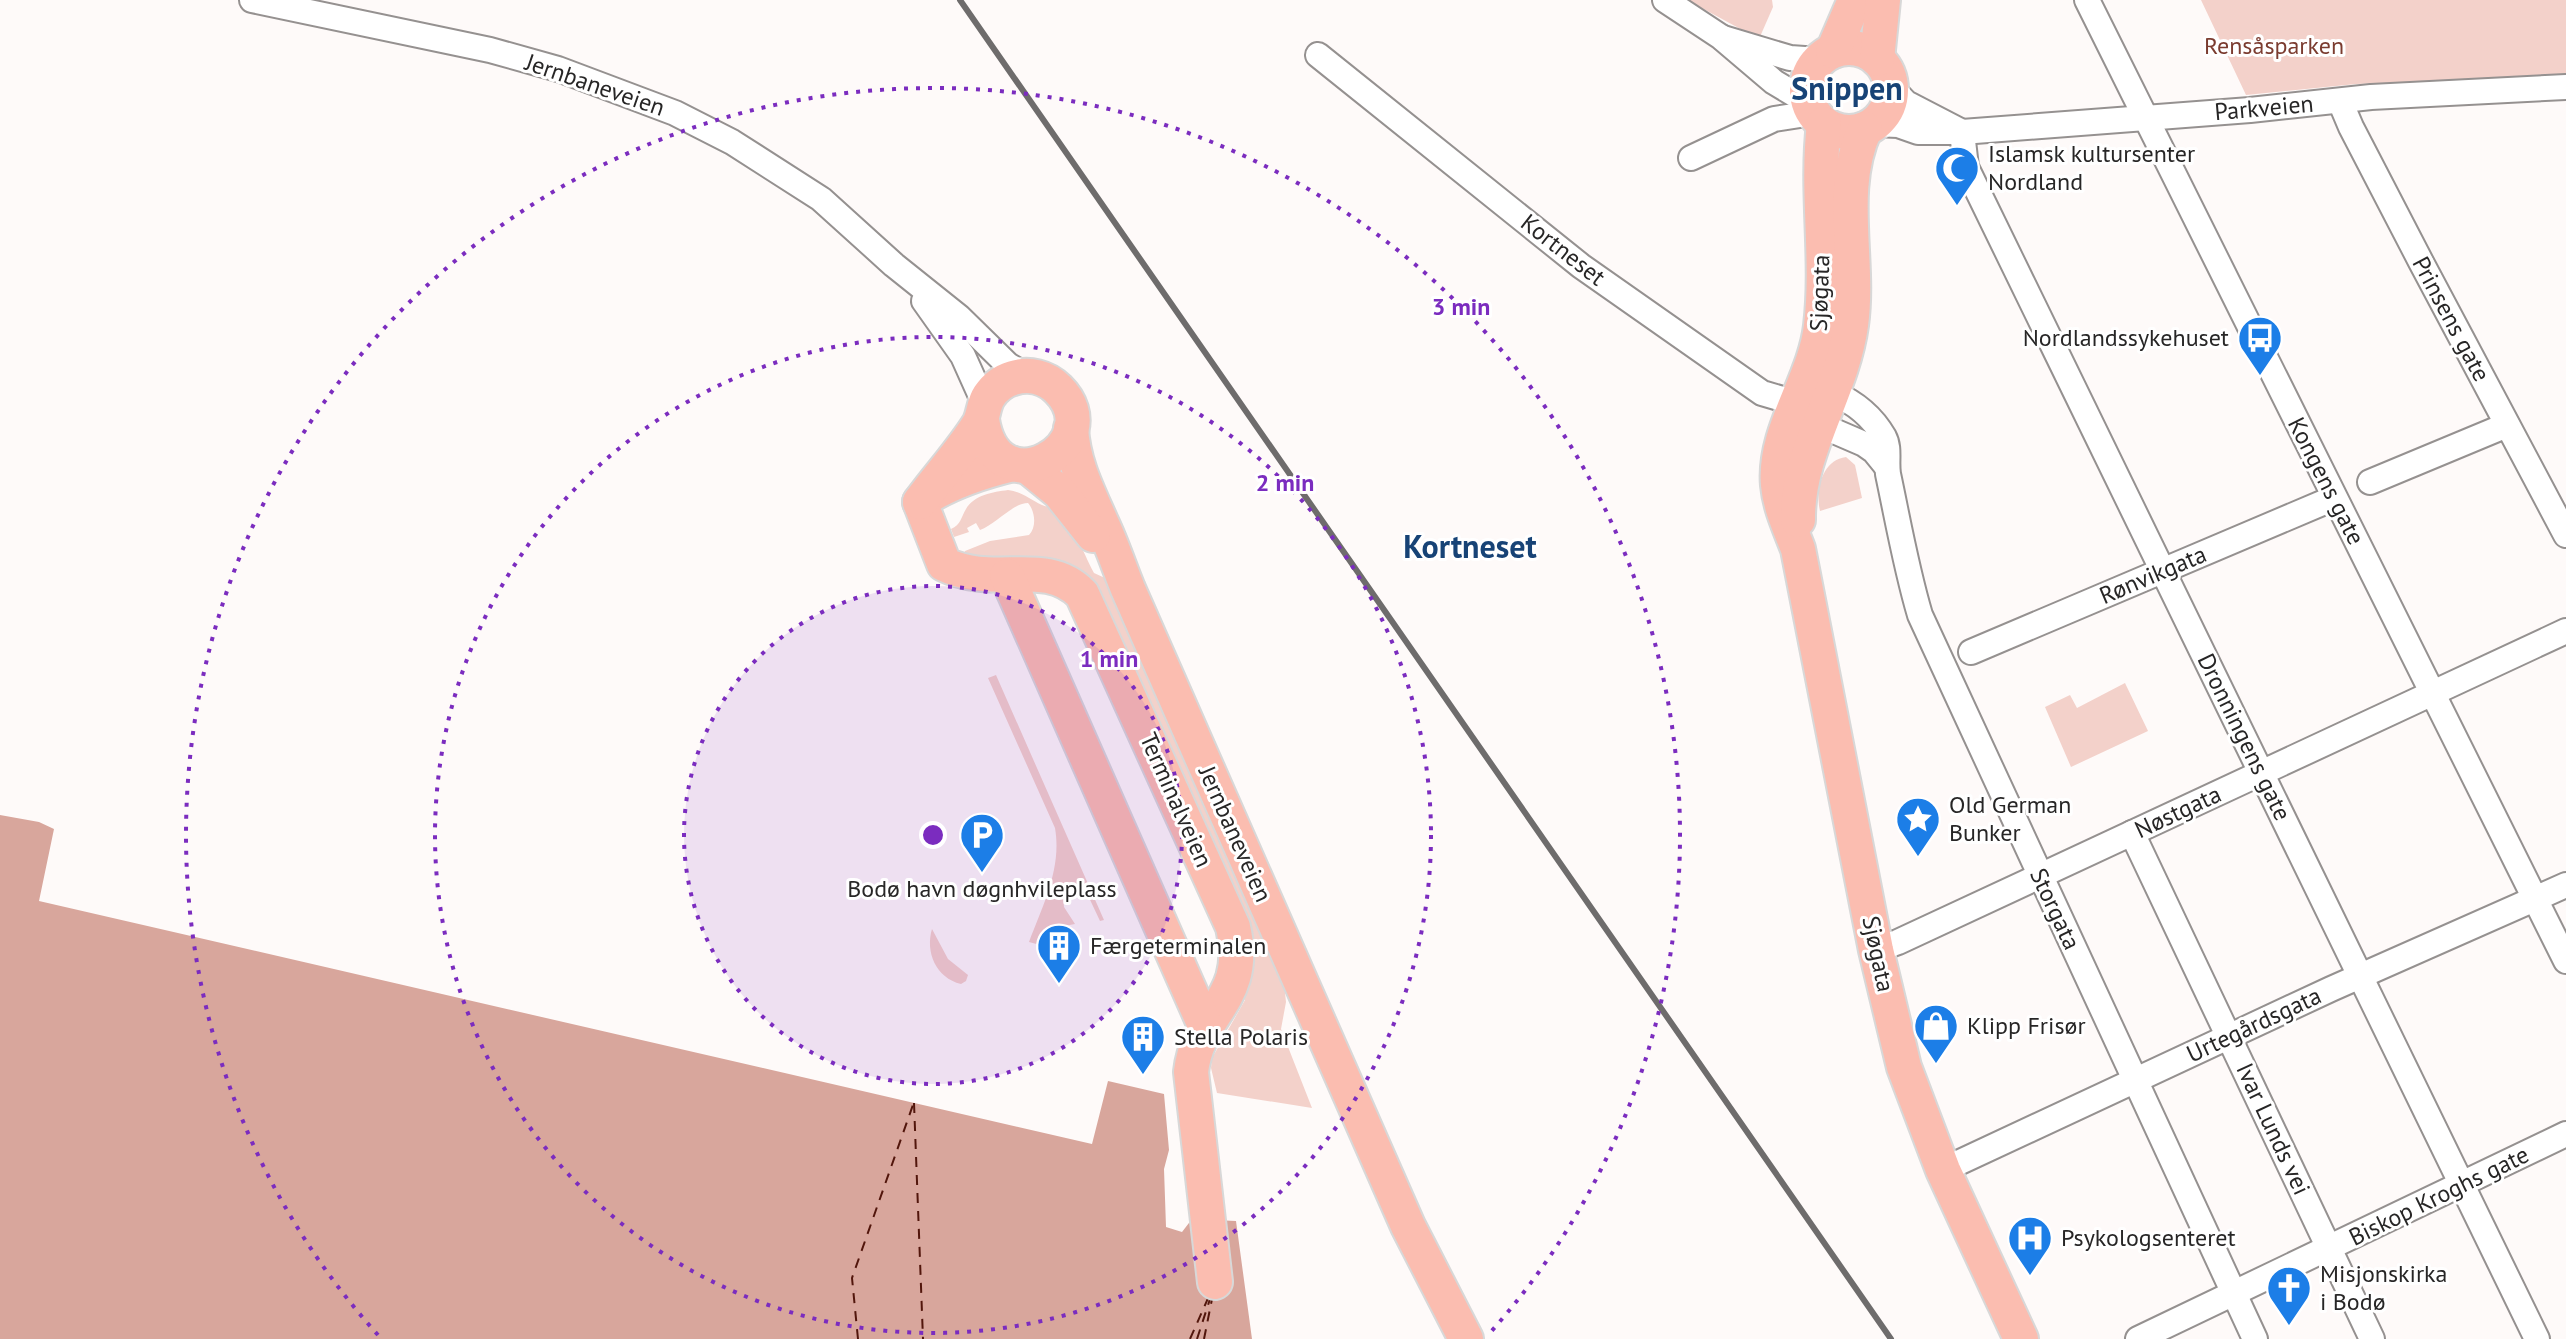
<svg xmlns="http://www.w3.org/2000/svg" width="2566" height="1339" viewBox="0 0 2566 1339" font-family="'PT Sans',sans-serif">
	<style>
		.green { fill: #f3d1ca }
		.water { fill: #d8a69c }
		.lines { fill: none; stroke-linecap: round; stroke-linejoin: round }
		.ferry { stroke: #52160c; stroke-width: 2; stroke-dasharray: 10 8; stroke-linecap: butt }
		.minor-casing { stroke: #959190; stroke-width: 28 }
		.highway-casing { stroke: #d8d8d8; stroke-width: 38 }
		.minor { stroke: #fff; stroke-width: 24 }
		.highway { stroke: #fbbdb0; stroke-width: 34 }
		.rail { stroke: #6e6c6c; stroke-width: 6 }
		.ring { fill: none; stroke: #7b2cbf; stroke-width: 4; stroke-dasharray: 4 8 }
		.labels { text-anchor: middle; stroke-width: 6; stroke-linejoin: round; paint-order: stroke }
		.park-label { font-size: 24px; fill: #7b3c30; stroke: #fff }
		.street-label { font-size: 24px; fill: #272626; stroke: #fff }
		.poi-label { font-size: 24px; fill: #272626; stroke: #fff; text-anchor: start }
		.district-label { font-size: 32px; font-weight: bold; fill: #174376; stroke: #fff }
		.centre { fill: #7b2cbf; stroke: #fff; stroke-width: 4 }
		.ring-label { font-size: 24px; text-anchor: middle; font-weight: bold; fill: #7b2cbf; stroke: #fff; stroke-width: 6; stroke-linejoin: round; paint-order: stroke }
	</style>
	<rect width="100%" height="100%" fill="#fefaf9"/>
	<g class="green">
		<polygon points="1687,0 1772,0 1773,7 1759,39"/>
		<polygon points="2201,0 2566,0 2566,77 2356,84 2246,95"/>
		<path d="M 1846,457 L 1855,465 L 1862,498 L 1820,511 C 1815,490 1822,460 1846,457 Z"/>
		<path d="M 1008,490 C 1023,492 1029,499 1042,505 C 1048,508 1048,505 1053,509 C 1075,524 1082,551 1094,573 L 1105,578 L 1276,960 L 1284,983 L 1286,1002 L 1281,1029 L 1312,1108 L 1217,1093 L 1211,1068 L 1212,1058 L 1245,1000 L 1240,997 L 1093,587 L 964,555 L 965,551 L 990,541 L 1029,535 C 1037,527 1035,511 1028,503 C 1013,503 996,524 980,530 L 976,523 L 967,528 L 969,532 L 954,537 L 951,529 C 961,525 961,517 966,509 C 974,495 993,492 1008,490 Z"/>
		<path d="M 996,675 L 1104,920 L 1100,921 L 1084,887 L 1074,887 L 1063,896 L 1064,907 L 1075,924 L 1059,927 L 1040,945 L 1029,942 C 1043,905 1062,868 1055,828 L 988,678 Z"/>
		<polygon points="2125,683 2148,731 2071,767 2045,707 2070,695 2077,708"/>
		<path d="M 932,929 L 948,959 L 968,975 L 966,981 L 961,984 C 936,978 925,952 932,929 Z"/>
	</g>
	<polygon class="water" points="0,815 39,822 54,829 39,901 1092,1144 1108,1081 1164,1094 1169,1150 1164,1169 1166,1227 1182,1232 1192,1219 1236,1221 1252,1339 0,1339"/>
	<g class="lines">
		<g class="ferry">
			<polyline points="914,1103 923,1339"/>
			<polyline points="858,1339 852,1278 914,1102"/>
			<polyline points="1190,1339 1209,1296"/>
			<polyline points="1197,1339 1210,1299"/>
			<polyline points="1204,1339 1212,1299"/>
		</g>
		<g class="minor-casing">
			<g id="minor">
				<polyline points="252,0 490,50 558,69 675,113 732,142 821,199 894,265 959,317 1008,365 1027,376"/>
				<polyline points="1665,0 1721,37 1774,82 1809,103"/>
				<polyline points="2087,0 2566,961"/>
				<polyline points="1723,38 1790,58 1819,60"/>
				<polyline points="1318,55 1581,266 1762,393 1796,403 1820,425 1864,444 1874,451 1887,467"/>
				<polyline points="1891,87 1906,103 1960,131"/>
				<polyline points="2340,101 2351,127 2421,262 2566,535"/>
				<polyline points="1874,124 1898,125 1918,132 1962,132 2250,110 2371,97 2566,87"/>
				<polyline points="1962,132 1966,167 2537,1339"/>
				<polyline points="1691,158 1774,119 1813,113"/>
				<polyline points="924,301 963,356 985,405"/>
				<path d="M 1817,397 L 1833,393 C 1854,402 1872,416 1884,437 C 1890,448 1886,461 1888,474 C 1898,521 1906,568 1920,615 L 2255,1339"/>
				<polyline points="2370,482 2507,425"/>
				<polyline points="1971,652 2334,498"/>
				<polyline points="2132,833 2372,1339"/>
				<polyline points="1876,950 1898,942 2566,631"/>
				<polyline points="1943,1170 2331,989 2566,885"/>
				<polyline points="2138,1339 2566,1134"/>
			</g>
		</g>
		<g class="highway-casing">
			<g id="highway">
				<circle cx="1849" cy="90" r="42"/>
				<polyline points="1833,51 1855,0"/>
				<polyline points="1877,59 1883,0"/>
				<path d="M 1824,124 C 1816,191 1829,259 1821,326 C 1815,380 1773,431 1778,485 C 1780,507 1790,528 1798,549 L 1876,950 L 1904,1067 L 1943,1170 L 2021,1339"/>
				<path d="M 1071,428 C 1073,464 1088,492 1102,524 C 1112,545 1119,567 1128,589 L 1408,1226 L 1466,1339"/>
				<polyline points="1027,466 1059,492 1093,535"/>
				<path d="M 927,497 C 953,481 984,471 1013,464"/>
				<path d="M 920,502 L 944,564 C 994,589 1045,556 1082,594 L 1233,927 C 1250,1000 1198,1010 1191,1072 L 1215,1282"/>
				<path d="M 920,502 C 939,476 962,451 979,424 C 984,415 983,405 989,396 C 995,387 1003,381 1013,378 C 1029,373 1046,377 1058,389 C 1113,443 997,513 982,420"/>
				<path d="M 1798,520 C 1797,451 1842,392 1851,325 C 1860,260 1837,190 1865,129"/>
				<polyline points="1007,576 1206,1028"/>
			</g>
		</g>
		<use href="#minor" class="minor"/>
		<use href="#highway" class="highway"/>
		<polyline class="rail" points="960,0 1891,1339"/>
	</g>
	<circle cx="933" cy="835" r="249" fill="#7b2cbf" fill-opacity=".12"/>
	<g class="ring">
		<circle cx="933" cy="835" r="249"/>
		<circle cx="933" cy="835" r="498"/>
		<path d="M378 1335A747 747 0 1 1 1488 1335"/>
	</g>
	<defs>
		<g id="mosque-pin" transform="scale(2.3)"><path d="M0 17L-7.5 6A9.5 9.5 0 1 1 7.5 6Z" fill="#1c7ee7" stroke="#fff"/><path d="M3.5-4.9A6 6 0 1 0 3.5 4.9A5 5 0 1 1 3.5-4.9Z" fill="#fff"/></g>
		<g id="bus-pin" transform="scale(2.3)"><path d="M0 17L-7.5 6A9.5 9.5 0 1 1 7.5 6Z" fill="#1c7ee7" stroke="#fff"/><path d="M-5-6H5V4H4V6H2V4H-2V6H-4V4H-5ZM-3.5-4V0h7V-4ZM-3.5 1.2v1.5H-2V1.2ZM2 1.2v1.5H3.5V1.2Z" fill="#fff"/></g>
		<g id="sight-pin" transform="scale(2.3)"><path d="M0 17L-7.5 6A9.5 9.5 0 1 1 7.5 6Z" fill="#1c7ee7" stroke="#fff"/><path d="M0-6L1.8-2.2L6-1.7L2.9 1.2L3.7 5.4L0 3.3L-3.7 5.4L-2.9 1.2L-6-1.7L-1.8-2.2Z" fill="#fff"/></g>
		<g id="parking-pin" transform="scale(2.3)"><path d="M0 17L-7.5 6A9.5 9.5 0 1 1 7.5 6Z" fill="#1c7ee7" stroke="#fff"/><path d="M-3.5-5.5H1a3.5 3.5 0 0 1 0 7H-1V5.5H-3.5ZM-1-3.4V-.6H.8a1.4 1.4 0 0 0 0-2.8Z" fill="#fff"/></g>
		<g id="building-pin" transform="scale(2.3)"><path d="M0 17L-7.5 6A9.5 9.5 0 1 1 7.5 6Z" fill="#1c7ee7" stroke="#fff"/><path d="M-4-6H4V6H1V3H-1V6H-4ZM-2.5-4.3h1.7v1.8h-1.7ZM.8-4.3h1.7v1.8H.8ZM-2.5-1h1.7V.8h-1.7ZM.8-1h1.7V.8H.8Z" fill="#fff"/></g>
		<g id="shop-pin" transform="scale(2.3)"><path d="M0 17L-7.5 6A9.5 9.5 0 1 1 7.5 6Z" fill="#1c7ee7" stroke="#fff"/><path d="M-5-2.5h2.3a2.7 3.5 0 0 1 5.4 0H5L5.5 6h-11ZM-1.5-2.5h3a1.5 2.3 0 0 0-3 0Z" fill="#fff"/></g>
		<g id="hospital-pin" transform="scale(2.3)"><path d="M0 17L-7.5 6A9.5 9.5 0 1 1 7.5 6Z" fill="#1c7ee7" stroke="#fff"/><path d="M-5-5h3v3.5h4V-5h3V5h-3V1.5h-4V5h-3Z" fill="#fff"/></g>
		<g id="church-pin" transform="scale(2.3)"><path d="M0 17L-7.5 6A9.5 9.5 0 1 1 7.5 6Z" fill="#1c7ee7" stroke="#fff"/><path d="M-1.2-6h2.4v3.5h3.3v2.4h-3.3V6h-2.4V-.1h-3.3v-2.4h3.3Z" fill="#fff"/></g>
	</defs>
	<g fill-rule="evenodd">
		<use href="#mosque-pin" x="1957" y="168"/>
		<use href="#bus-pin" x="2260" y="338"/>
		<use href="#sight-pin" x="1918" y="819"/>
		<use href="#parking-pin" x="982" y="835"/>
		<use href="#building-pin" x="1059" y="946"/>
		<use href="#shop-pin" x="1936" y="1026"/>
		<use href="#building-pin" x="1143" y="1037"/>
		<use href="#hospital-pin" x="2030" y="1238"/>
		<use href="#church-pin" x="2289" y="1288"/>
	</g>
	<g class="labels">
		<g class="park-label">
			<text x="2274" y="54">Rensåsparken</text>
		</g>
		<g class="street-label">
			<text transform="translate(595 85) rotate(19)" y="8">Jernbaneveien</text>
			<text transform="translate(2264 108) rotate(-5)" y="8">Parkveien</text>
			<text transform="translate(1563 250) rotate(38)" y="8">Kortneset</text>
			<text transform="translate(1820 293) rotate(-88)" y="8">Sjøgata</text>
			<text transform="translate(2451 319) rotate(62)" y="8">Prinsens gate</text>
			<text transform="translate(2326 481) rotate(63)" y="8">Kongens gate</text>
			<text transform="translate(2153 575) rotate(-23)" y="8">Rønvikgata</text>
			<text transform="translate(2244 737) rotate(64)" y="8">Dronningens gate</text>
			<text transform="translate(1176 800) rotate(66)" y="8">Terminalveien</text>
			<text transform="translate(2178 812) rotate(-25)" y="8">Nøstgata</text>
			<text transform="translate(1235 834) rotate(66)" y="8">Jernbaneveien</text>
			<text transform="translate(2055 909) rotate(65)" y="8">Storgata</text>
			<text transform="translate(1878 954) rotate(78)" y="8">Sjøgata</text>
			<text transform="translate(2254 1025) rotate(-25)" y="8">Urtegårdsgata</text>
			<text transform="translate(2273 1129) rotate(65)" y="8">Ivar Lunds vei</text>
			<text transform="translate(2439 1196) rotate(-26)" y="8">Biskop Kroghs gate</text>
		</g>
		<g class="poi-label">
			<text x="1988" y="162">Islamsk kultursenter<tspan x="1988" dy="28">Nordland</tspan></text>
			<text x="2229" y="346" text-anchor="end">Nordlandssykehuset</text>
			<text x="1949" y="813">Old German<tspan x="1949" dy="28">Bunker</tspan></text>
			<text x="982" y="897" text-anchor="middle">Bodø havn døgnhvileplass</text>
			<text x="1090" y="954">Færgeterminalen</text>
			<text x="1967" y="1034">Klipp Frisør</text>
			<text x="1174" y="1045">Stella Polaris</text>
			<text x="2061" y="1246">Psykologsenteret</text>
			<text x="2320" y="1282">Misjonskirka<tspan x="2320" dy="28">i Bodø</tspan></text>
		</g>
		<g class="district-label">
			<text x="1847" y="100">Snippen</text>
			<text x="1470" y="558">Kortneset</text>
		</g>
	</g>
	<circle cx="933" cy="835" r="12" class="centre"/>
	<g class="ring-label">
		<text x="1461" y="315">3 min</text>
		<text x="1285" y="491">2 min</text>
		<text x="1109" y="667">1 min</text>
	</g>
</svg>
